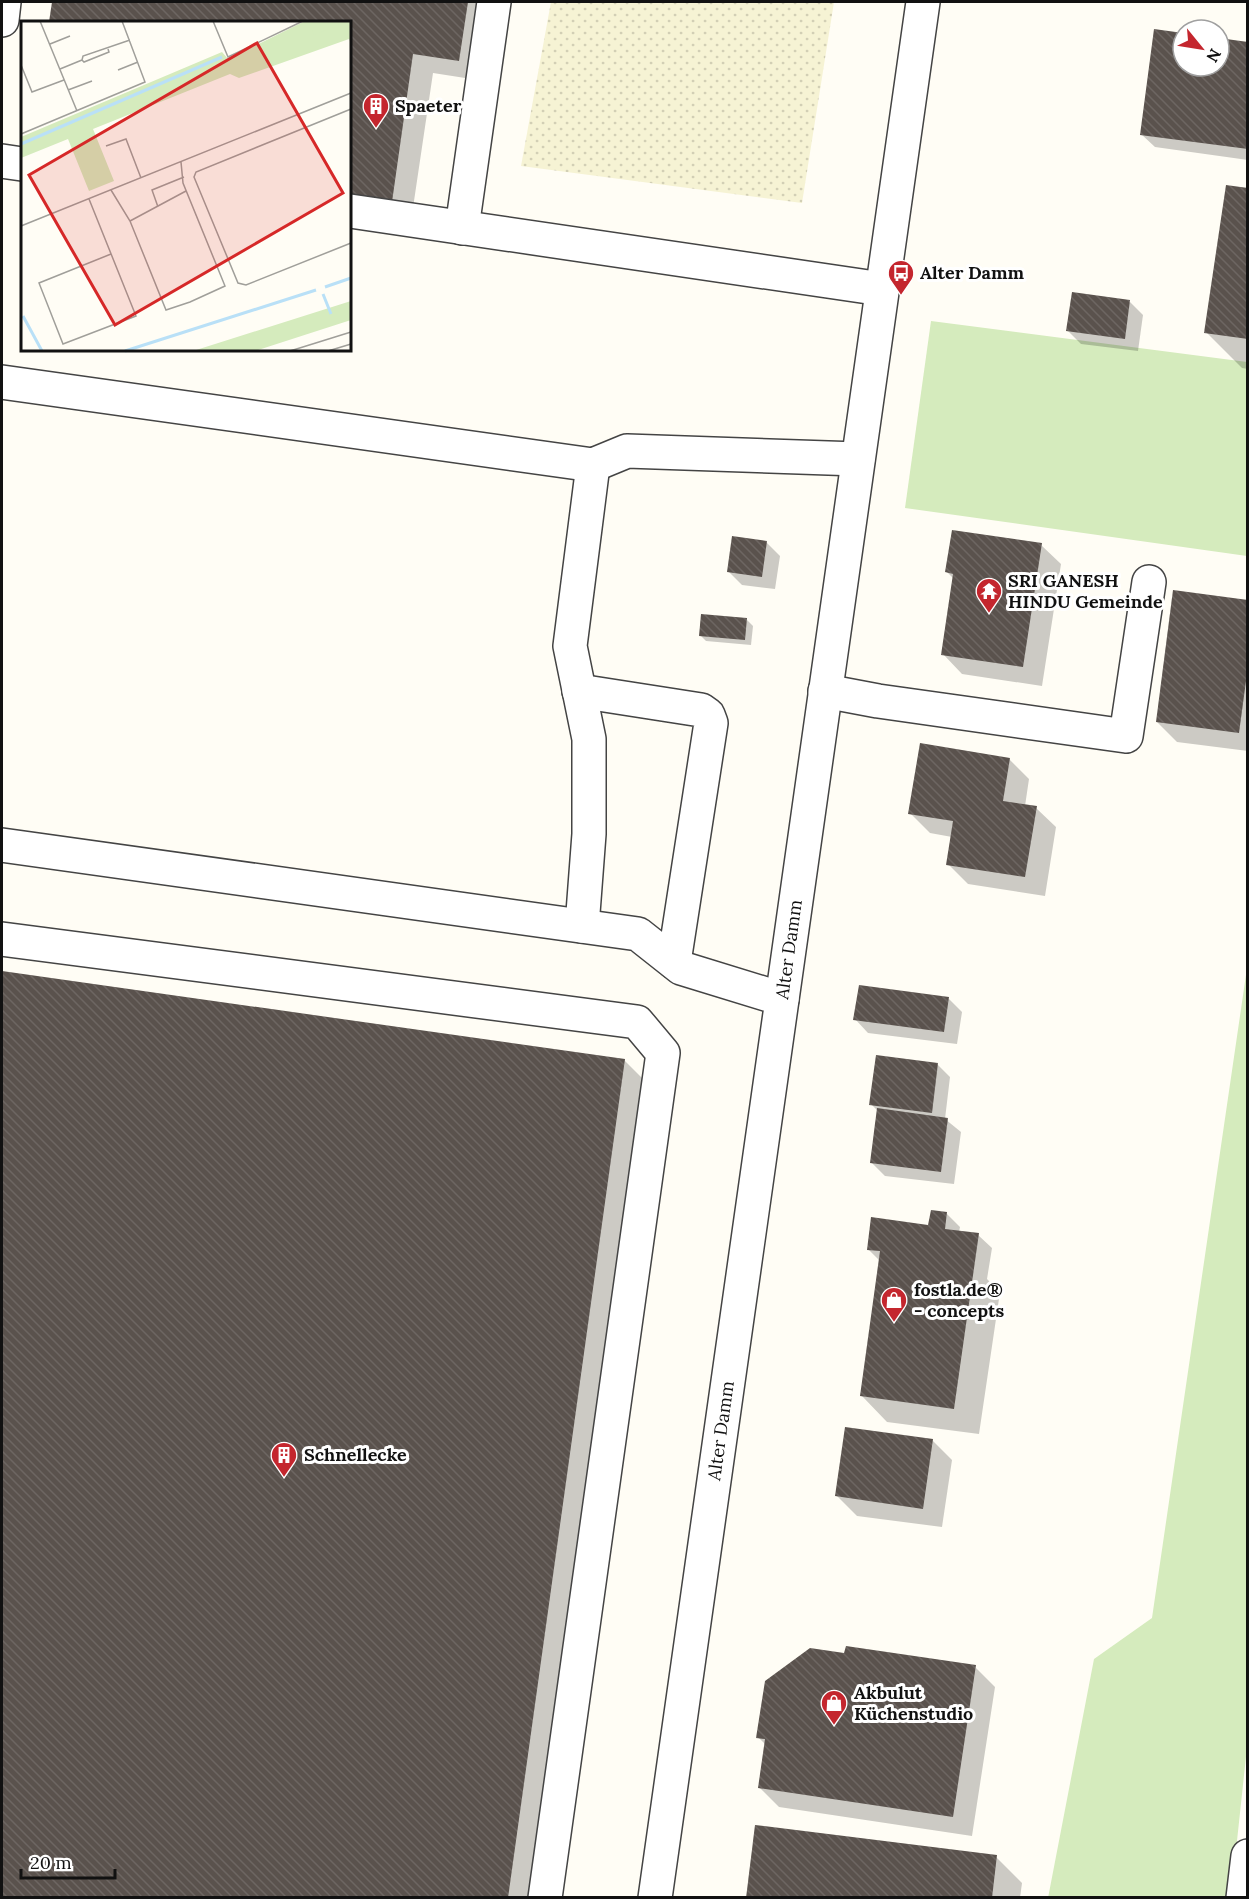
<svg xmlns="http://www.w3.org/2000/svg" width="1249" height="1899" viewBox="0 0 1249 1899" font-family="Lora,serif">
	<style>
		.farmland { fill: url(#farmland-dots) }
		.grass { fill: #d5ebbd }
		.shadow { fill: #0003 }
		.building { fill: url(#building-back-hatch) }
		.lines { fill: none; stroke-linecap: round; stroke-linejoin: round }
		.minor-casing { stroke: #444; stroke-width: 36 }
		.minor { stroke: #fff; stroke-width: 33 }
		.labels { text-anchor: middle; stroke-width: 6; stroke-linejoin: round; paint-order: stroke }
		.poi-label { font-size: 18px; font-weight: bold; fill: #111; stroke: #fff; text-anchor: start }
		.street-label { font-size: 18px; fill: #111; stroke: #fff }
		.inset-river { fill: none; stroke: #b9e0f7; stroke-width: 3 }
		.inset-road { fill: none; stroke: #a09f9a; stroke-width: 1.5 }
		.view { fill: #d62828; fill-opacity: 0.15; stroke: #d62828; stroke-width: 3 }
		.inset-edge { fill: none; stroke: #111; stroke-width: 3 }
	</style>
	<defs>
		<pattern id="farmland-dots" width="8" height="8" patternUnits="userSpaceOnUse" patternTransform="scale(1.5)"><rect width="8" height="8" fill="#f6f3d4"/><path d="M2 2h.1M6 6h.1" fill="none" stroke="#d2cfb5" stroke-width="1.8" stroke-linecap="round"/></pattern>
		<pattern id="building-back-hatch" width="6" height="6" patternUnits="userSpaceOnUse" patternTransform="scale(1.5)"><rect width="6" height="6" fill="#5a524d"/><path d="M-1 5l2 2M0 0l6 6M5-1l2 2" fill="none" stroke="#6d6662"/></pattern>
	</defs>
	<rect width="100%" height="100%" fill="#fffdf5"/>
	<polygon class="farmland" points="551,2 834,2 802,203 521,166"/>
	<g class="grass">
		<polygon points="931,321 1247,362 1247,556 905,508"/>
		<polygon points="1247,968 1248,1738 1231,1897 1048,1898 1094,1659 1152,1618"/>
	</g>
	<g class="shadow">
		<polygon points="53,2 490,2 478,80 433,73 410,228 350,219 350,22 50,22"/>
		<polygon points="1183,35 1183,66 1219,66 1219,39 1248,43 1248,160 1155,147 1141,134"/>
		<polygon points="1248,189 1248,369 1242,368 1206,332"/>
		<polygon points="1130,302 1143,315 1138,351 1081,344 1068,331"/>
		<polygon points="766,542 780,556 775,589 742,585 728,571"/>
		<polygon points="1041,545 1061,564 1042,686 962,674 943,654 954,579 947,572"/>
		<polygon points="1248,602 1248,751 1177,742 1157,722"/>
		<polygon points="746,619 753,626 751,645 706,641 700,635"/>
		<polygon points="1009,759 1029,779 1025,806 1036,808 1056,827 1045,896 968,884 948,864 952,837 930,833 910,813"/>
		<polygon points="2,972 624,1060 644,1080 530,1898 2,1898"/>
		<polygon points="949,999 962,1012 957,1044 868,1033 855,1019"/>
		<polygon points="937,1064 950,1077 945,1119 961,1132 954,1184 885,1176 872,1163 878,1111 871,1104"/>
		<polygon points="947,1214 960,1227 959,1232 978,1235 992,1248 987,1279 1000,1292 979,1434 887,1422 862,1396 880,1261 868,1249 930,1227"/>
		<polygon points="932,1440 952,1460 942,1527 857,1516 837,1496"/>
		<polygon points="975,1667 995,1687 972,1836 779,1807 759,1787 766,1745 758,1737"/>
		<polygon points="996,1857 1022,1883 1020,1898 747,1898"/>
	</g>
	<g class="building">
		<polygon points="52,2 468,2 459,61 413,54 391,209 350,203 350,22 49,22"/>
		<polygon points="1154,29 1183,33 1183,66 1219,66 1219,38 1248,42 1248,149 1140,135"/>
		<polygon points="1226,185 1248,188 1248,339 1204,333"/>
		<polygon points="1072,292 1130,300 1125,339 1066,331"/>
		<polygon points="952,530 1042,543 1023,667 941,655 953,574 945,572"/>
		<polygon points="732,536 767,541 762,577 727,572"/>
		<polygon points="1173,590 1248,600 1248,666 1239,733 1156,722"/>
		<polygon points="701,614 747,618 745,640 699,636"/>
		<polygon points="920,743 1010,758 1003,801 1037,806 1025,877 946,865 953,821 908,814"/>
		<polygon points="2,971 625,1059 508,1898 2,1898"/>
		<polygon points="859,985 949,997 944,1032 853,1020"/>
		<polygon points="876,1055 938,1063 932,1113 869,1105"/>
		<polygon points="877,1108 948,1118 941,1172 870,1163"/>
		<polygon points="931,1210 947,1212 945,1229 979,1233 954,1409 860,1396 880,1251 867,1250 871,1217 928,1225"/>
		<polygon points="845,1427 933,1439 923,1509 835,1496"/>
		<polygon points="846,1646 976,1665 953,1817 758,1788 765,1739 756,1738 765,1681 810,1648 844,1653"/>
		<polygon points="755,1825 997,1855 992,1898 746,1898"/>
	</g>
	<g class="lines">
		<g class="minor-casing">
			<g id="minor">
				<polyline points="2,20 4,2"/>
				<polyline points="2,161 22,164"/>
				<polyline points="350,211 882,289"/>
				<polyline points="462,228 494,2"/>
				<polyline points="2,382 593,465 627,451 858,459"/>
				<polyline points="579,691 701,710 708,715 711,723 674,962"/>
				<polyline points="825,691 878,701 1126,736 1149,582"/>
				<polyline points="2,845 638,934 681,968 782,999"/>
				<polyline points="582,926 589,834 589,739 570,646 593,465"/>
				<polyline points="2,939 637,1022 663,1053 545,1898"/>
				<path id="s1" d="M 655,1898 L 923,2"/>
				<polyline points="1243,1898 1248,1856"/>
			</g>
		</g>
		<use href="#minor" class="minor"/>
	</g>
	<defs>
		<g id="building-pin" transform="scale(1.35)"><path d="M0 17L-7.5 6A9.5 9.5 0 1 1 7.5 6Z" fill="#c4262e" stroke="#fff"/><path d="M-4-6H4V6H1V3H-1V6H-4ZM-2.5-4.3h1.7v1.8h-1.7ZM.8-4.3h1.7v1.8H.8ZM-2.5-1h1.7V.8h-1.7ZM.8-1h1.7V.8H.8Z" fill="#fff"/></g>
		<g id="bus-pin" transform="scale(1.35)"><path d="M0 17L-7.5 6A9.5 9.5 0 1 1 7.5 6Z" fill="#c4262e" stroke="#fff"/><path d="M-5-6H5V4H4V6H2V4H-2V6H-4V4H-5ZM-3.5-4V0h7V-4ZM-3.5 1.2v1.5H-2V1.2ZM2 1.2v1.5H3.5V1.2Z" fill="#fff"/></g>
		<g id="temple-pin" transform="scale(1.35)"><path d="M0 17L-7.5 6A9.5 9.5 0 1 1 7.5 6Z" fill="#c4262e" stroke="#fff"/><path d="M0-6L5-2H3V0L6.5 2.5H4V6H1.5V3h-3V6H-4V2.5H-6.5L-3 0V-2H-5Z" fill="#fff"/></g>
		<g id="shop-pin" transform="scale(1.35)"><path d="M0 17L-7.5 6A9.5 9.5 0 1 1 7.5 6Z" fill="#c4262e" stroke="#fff"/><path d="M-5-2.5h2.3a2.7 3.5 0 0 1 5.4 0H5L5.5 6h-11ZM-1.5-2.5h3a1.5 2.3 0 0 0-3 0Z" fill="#fff"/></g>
	</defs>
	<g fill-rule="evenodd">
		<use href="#building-pin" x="376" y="106"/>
		<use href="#bus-pin" x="901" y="273"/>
		<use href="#temple-pin" x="989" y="591"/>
		<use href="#shop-pin" x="894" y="1300"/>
		<use href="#building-pin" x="284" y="1455"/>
		<use href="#shop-pin" x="834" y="1703"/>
	</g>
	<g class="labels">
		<g class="poi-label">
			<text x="395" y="112">Spaeter</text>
			<text x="920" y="279">Alter Damm</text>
			<text x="1008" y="587">SRI GANESH<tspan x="1008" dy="21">HINDU Gemeinde</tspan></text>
			<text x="914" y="1296">fostla.de®<tspan x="914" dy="21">- concepts</tspan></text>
			<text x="304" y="1461">Schnellecke</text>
			<text x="854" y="1699">Akbulut<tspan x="854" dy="21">Küchenstudio</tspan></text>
		</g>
		<g class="street-label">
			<text dy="6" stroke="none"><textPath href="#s1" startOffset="958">Alter Damm</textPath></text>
			<text dy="6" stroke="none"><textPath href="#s1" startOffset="472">Alter Damm</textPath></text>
		</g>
	</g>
	<g transform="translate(21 21)">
		<rect width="330" height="330" fill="#fffdf5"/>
		<path d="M 284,0 L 330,0 L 330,22 L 328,18 L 218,57 L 209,53 L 72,108 L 93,160 L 68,170 L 47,118 L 0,137 L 0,116 L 201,31 L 207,38 ZM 330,280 L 330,299 L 234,330 L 172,330 Z" fill="#d5ebbd"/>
		<path d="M 288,0 L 327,0 L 293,14 Z" fill="#d5ebbd"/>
		<path class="inset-river" d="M 0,123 L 201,36M 304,266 L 330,257M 302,273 L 310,293M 2,295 L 21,330M 104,330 L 295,269"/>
		<path class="inset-road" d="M 19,0 L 56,90M 192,0 L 207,36 L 282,0M 29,23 L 49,15M 87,28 L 88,31 L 63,41 L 61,39 L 62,35 L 109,19M 0,44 L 11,71 L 43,59M 39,48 L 61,39M 97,49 L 117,41M 47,69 L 71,60M 330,88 L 175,151 L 173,156 L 217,262 L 225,264 L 330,222M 0,113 L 124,61 L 101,0M 85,125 L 105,118 L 120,157M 90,169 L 109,200 L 145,289 L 169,281 L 204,265 L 162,162 L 160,141M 68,178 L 115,295 L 42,323 L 18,262 L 90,233M 137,186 L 131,169 L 163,156M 109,200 L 165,170M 0,205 L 330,72M 269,330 L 330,311M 307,330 L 330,323"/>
		<path class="view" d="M 236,22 L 322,172 L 94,304 L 8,154 Z"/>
		<rect width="330" height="330" class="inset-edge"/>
	</g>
	<rect width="1249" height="1899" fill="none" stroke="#111111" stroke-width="6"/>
	<g transform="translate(1201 48) rotate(120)"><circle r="28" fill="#ffffff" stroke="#a0a0a0" stroke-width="1.5"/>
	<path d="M0-4.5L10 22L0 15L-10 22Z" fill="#c4262e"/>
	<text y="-9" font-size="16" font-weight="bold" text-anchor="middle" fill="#111111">N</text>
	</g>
	<path d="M21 1869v9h94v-9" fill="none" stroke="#111111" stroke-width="3"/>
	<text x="30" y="1869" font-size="18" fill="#111111" stroke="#ffffff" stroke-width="4.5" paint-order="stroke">20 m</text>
</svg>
